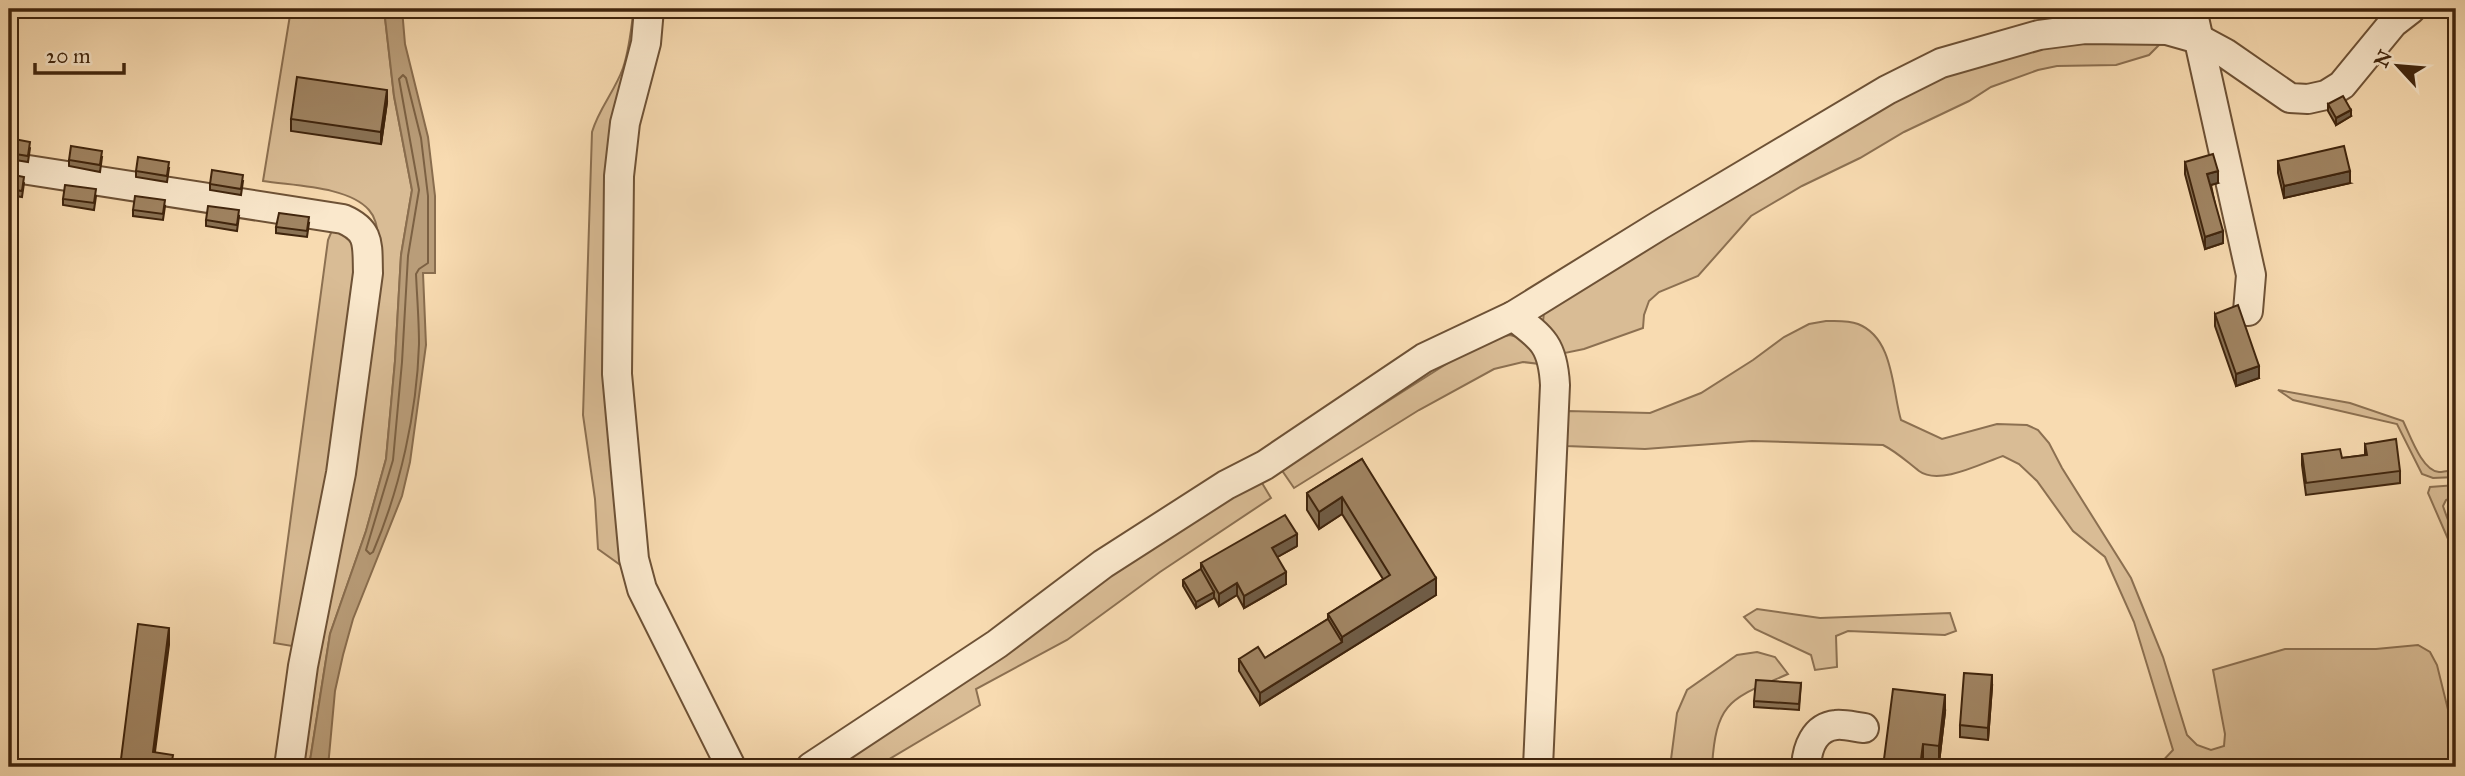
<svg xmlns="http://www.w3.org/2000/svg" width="2465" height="776" viewBox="0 0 2465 776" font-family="'IM FELL Great Primer',serif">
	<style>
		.green { fill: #d9bc95; stroke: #8c7051; stroke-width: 2 }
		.water { fill: #b99d79; stroke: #896d4e; stroke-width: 2 }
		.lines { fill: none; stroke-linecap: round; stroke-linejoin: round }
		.shore { stroke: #7c6143; stroke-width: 2 }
		.minor-casing { stroke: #6e5236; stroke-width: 32 }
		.minor { stroke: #fae8cc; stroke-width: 28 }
		.wall { fill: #8a7254; stroke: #40250d; stroke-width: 2 }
		.shaded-wall { fill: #705c45; stroke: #40250d; stroke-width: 2 }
		.building { fill: #a08462; stroke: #40250d; stroke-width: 2 }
	</style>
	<rect width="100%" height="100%" fill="#f8dbb1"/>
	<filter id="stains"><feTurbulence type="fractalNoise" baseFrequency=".00286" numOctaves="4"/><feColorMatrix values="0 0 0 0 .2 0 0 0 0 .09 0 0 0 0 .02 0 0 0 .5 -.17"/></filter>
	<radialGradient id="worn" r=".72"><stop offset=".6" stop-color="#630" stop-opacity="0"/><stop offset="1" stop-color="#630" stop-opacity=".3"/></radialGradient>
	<g class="green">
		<path d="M 291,9 L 384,9 L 394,96 L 412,190 L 401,255 L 395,361 L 386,459 L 366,531 L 330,634 L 309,767 L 295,767 L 379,241 C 377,230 377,219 369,210 C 348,186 293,186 263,181 Z"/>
		<path d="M 633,14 L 643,15 L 625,103 L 626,569 L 598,549 L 595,499 L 583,415 L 592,132 C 599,108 615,91 623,68 C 629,50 631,32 633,14 Z"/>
		<polygon points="2162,42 2149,55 2116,65 2057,66 2038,70 1991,87 1969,101 1904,132 1860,158 1802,186 1751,216 1698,276 1659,292 1649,301 1644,315 1643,328 1584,349 1565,353 1543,322 1544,312 1705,208 1920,84 2053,43"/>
		<polygon points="333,228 350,234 361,263 311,587 299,640 292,646 274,643 328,240"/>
		<path d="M 1826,321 C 1836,321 1848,320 1858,324 C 1894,338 1892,390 1901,420 L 1942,439 L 1997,424 L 2027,425 L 2038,430 L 2049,443 L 2062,468 L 2131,578 L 2163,657 L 2187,735 L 2197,745 L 2211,750 L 2224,746 L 2225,734 L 2213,670 L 2285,649 L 2376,649 L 2418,645 L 2430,652 L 2437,665 L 2456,742 L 2456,767 L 2157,767 L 2173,750 L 2134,622 L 2105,557 L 2073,531 L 2037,481 L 2019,464 L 2003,456 C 1982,463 1939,486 1919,471 C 1906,461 1897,452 1883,445 L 1752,441 L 1645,449 L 1566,446 L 1568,411 L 1650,413 L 1701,393 L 1753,360 L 1784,337 L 1809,324 Z"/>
		<polygon points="1510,335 1528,340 1548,365 1523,362 1494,369 1419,410 1294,488 1281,469 1451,361 1489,339"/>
		<path d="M 2278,390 L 2350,403 L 2403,421 C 2410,435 2422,471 2439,472 C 2444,472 2451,470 2456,469 L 2456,477 L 2433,478 L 2422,474 L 2397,424 L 2293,400 Z"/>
		<polygon points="1259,478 1271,498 1160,572 1067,640 976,689 980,705 876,767 831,767 1113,564"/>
		<path d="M 2456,485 L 2456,496 L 2446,500 L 2443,506 C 2448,522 2456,536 2456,551 L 2448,539 L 2428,493 L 2430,487 Z"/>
		<polygon points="1757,609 1820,618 1950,613 1956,631 1945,635 1848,631 1836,636 1837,667 1815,670 1811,655 1755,629 1744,617"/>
		<path d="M 1757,652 L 1775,657 L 1788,674 C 1731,699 1716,700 1712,767 L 1670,767 L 1677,713 L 1687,690 L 1737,655 Z"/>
	</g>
	<polygon class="water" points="384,9 402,9 405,44 428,137 435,196 435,273 423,273 426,345 410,462 402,496 353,619 343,655 335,691 328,767 309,767 330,634 366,531 386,459 395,361 401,255 412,190 394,96"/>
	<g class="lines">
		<path class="shore" d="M 403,75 L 406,78 L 421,138 L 428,196 L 428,263 L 419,269 L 416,274 C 417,297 419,320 419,344 C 417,412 400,489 373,552 L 370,554 L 366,550 L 393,460 L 402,362 L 408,256 L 419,190 L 399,79 Z"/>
		<g class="minor-casing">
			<g id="minor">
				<polyline points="649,9 646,43 625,123 619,176 617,374 634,559 642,589 731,767"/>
				<polyline points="2192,9 2251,275 2248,311"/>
				<path d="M 9,167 L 343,219 C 371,231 367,245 368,273 L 341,473 L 303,666 L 289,767"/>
				<path d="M 1513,316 C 1543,338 1553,346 1555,385 L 1538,767"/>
				<polyline points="811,767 997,644 1103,564 1226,485 1265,465 1424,358 1513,316 1660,225 1887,90 1941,63 2039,35 2085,29 2167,30 2199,39 2225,53 2290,98 2308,99 2326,95 2342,85 2393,23 2411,9"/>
				<path d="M 1806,767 C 1807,749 1814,727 1836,725 C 1844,724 1855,727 1864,728"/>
			</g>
		</g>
		<use href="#minor" class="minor"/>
	</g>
	<g class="wall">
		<polygon points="387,102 381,144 291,131 291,119"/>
		<polygon points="2328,104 2351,116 2336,125 2328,111"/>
		<polygon points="9,138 30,148 28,162 9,159"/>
		<polygon points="102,157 100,172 69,166 69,160"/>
		<polygon points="2278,161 2350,183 2284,198 2278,173"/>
		<polygon points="2185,162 2218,183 2211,185 2223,243 2205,249 2185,174"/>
		<polygon points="169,168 167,182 136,177 136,171"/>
		<polygon points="9,174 24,183 22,197 9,195"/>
		<polygon points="243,181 241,195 210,190 210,184"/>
		<polygon points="96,196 94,210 63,205 63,199"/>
		<polygon points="165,206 163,220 133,216 133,210"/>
		<polygon points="239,216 237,231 206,226 206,220"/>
		<polygon points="309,223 307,237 276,233 276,227"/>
		<polygon points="2215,314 2259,378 2236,386 2215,326"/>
		<polygon points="2365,444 2400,471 2400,483 2306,495 2302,465 2302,454 2342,458 2365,455"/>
		<polygon points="1362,459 1436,595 1260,705 1239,671 1239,659 1265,658 1328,619 1328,614 1383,579 1342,514 1319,529 1307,510 1307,493"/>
		<polygon points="1297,546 1277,557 1286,584 1244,608 1237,595 1219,606 1214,597 1196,608 1183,586 1183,580 1201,569 1201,563"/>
		<polygon points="1801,683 1799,710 1754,707 1754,701"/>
		<polygon points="1992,687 1988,740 1960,737 1960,725"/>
		<polygon points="1945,712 1939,763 1923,761 1883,767"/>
	</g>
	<g class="shaded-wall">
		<polygon points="387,90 387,102 381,144 381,132"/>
		<polygon points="2351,110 2351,116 2336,125 2336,118"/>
		<polygon points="2218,171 2218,183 2207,186 2207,174"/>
		<polygon points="2350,171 2350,183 2284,198 2284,186"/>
		<polygon points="2223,231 2223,243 2205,249 2205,237"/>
		<polygon points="2259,366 2259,378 2236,386 2236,374"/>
		<polygon points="1342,497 1342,514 1319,529 1319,512"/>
		<polygon points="1297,534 1297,546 1272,560 1272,548"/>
		<polygon points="1286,572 1286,584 1244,608 1244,596"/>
		<polygon points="1436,578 1436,595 1260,705 1260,693 1342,642 1342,637"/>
		<polygon points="1237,583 1237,595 1219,606 1219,594"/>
		<polygon points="1214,592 1214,598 1196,608 1196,602"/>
		<polygon points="169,628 169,645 153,767 153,752"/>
		<polygon points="1992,675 1992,687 1988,740 1988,728"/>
		<polygon points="1945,695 1945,712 1939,763 1939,746"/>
		<polygon points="1923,744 1923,761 1922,767 1920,767"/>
	</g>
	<g class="building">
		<polygon points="297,77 387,90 381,132 291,119"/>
		<polygon points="2343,96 2351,110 2336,118 2328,104"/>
		<polygon points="9,138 30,142 28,156 9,153"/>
		<polygon points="71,146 102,151 100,165 69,160"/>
		<polygon points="2344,146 2350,171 2284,186 2278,161"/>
		<polygon points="2213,154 2218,171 2207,174 2223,231 2205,237 2185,162"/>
		<polygon points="138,157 169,162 167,176 136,171"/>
		<polygon points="212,170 243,175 241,189 210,184"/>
		<polygon points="9,174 24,177 22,191 9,189"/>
		<polygon points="65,185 96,189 94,203 63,199"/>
		<polygon points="135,196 165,200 163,214 133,210"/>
		<polygon points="208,206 239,210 237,225 206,220"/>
		<polygon points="279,213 309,217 307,231 276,227"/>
		<polygon points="2238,305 2259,366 2236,374 2215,314"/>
		<polygon points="2396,439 2400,471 2306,483 2302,454 2340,449 2342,458 2367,455 2365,444"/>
		<polygon points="1362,459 1436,578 1342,637 1328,614 1390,575 1342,497 1319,512 1307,493"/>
		<polygon points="1285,515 1297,534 1272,548 1286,572 1244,596 1237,583 1219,594 1201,563"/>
		<polygon points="1201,569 1214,592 1196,602 1183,580"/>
		<polygon points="1328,619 1342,642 1260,693 1239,659 1258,647 1265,658"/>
		<polygon points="138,624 169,628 153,752 173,755 171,767 120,767"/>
		<polygon points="1964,673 1992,675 1988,728 1960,725"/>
		<polygon points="1756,680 1801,683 1799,704 1754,701"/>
		<polygon points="1893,689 1945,695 1939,746 1923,744 1920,767 1883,767"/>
	</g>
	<rect width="2465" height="776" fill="none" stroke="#f8dbb1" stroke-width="35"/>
	<rect x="10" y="10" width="2444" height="755" fill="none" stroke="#40250d" stroke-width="3.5"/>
	<rect x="18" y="18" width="2430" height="741" fill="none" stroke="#40250d" stroke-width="2"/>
	<g transform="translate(2398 66) rotate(296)" stroke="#fae8cc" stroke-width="5" paint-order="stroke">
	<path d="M0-5L12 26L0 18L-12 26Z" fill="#40250d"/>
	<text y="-10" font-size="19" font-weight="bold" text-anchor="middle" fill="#40250d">N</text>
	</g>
	<path d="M35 63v10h89v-10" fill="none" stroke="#40250d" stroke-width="3.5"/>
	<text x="46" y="63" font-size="21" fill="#40250d" stroke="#fae8cc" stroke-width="5" paint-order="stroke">20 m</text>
	<rect width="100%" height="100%" filter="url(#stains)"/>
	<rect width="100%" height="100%" fill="url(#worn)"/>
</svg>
